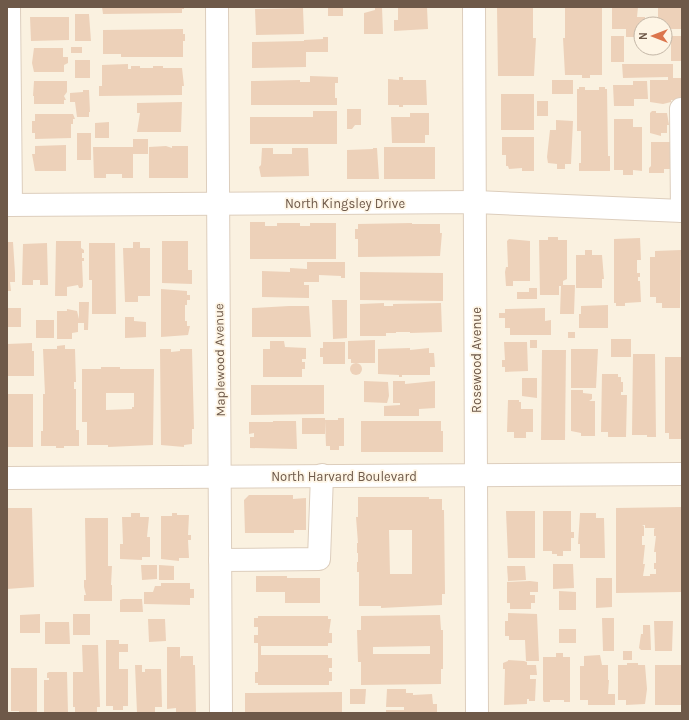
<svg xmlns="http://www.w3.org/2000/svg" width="689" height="720" viewBox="0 0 689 720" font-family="Karla,sans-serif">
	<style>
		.building { fill: #edd1b9; fill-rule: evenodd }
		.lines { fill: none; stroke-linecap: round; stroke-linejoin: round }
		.minor-casing { stroke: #ddcebd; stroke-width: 24 }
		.minor { stroke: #fff; stroke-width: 22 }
		.labels { text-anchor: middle; stroke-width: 3.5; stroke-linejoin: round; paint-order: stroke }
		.street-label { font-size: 13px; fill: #6e5949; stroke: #fef5e5 }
	</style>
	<rect width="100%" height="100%" fill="#faf1e0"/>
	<g class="building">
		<polygon points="102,7 184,7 184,9 182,9 182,13 103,14"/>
		<rect x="328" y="7" width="15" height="9"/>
		<polygon points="375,7 382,7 383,34 364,34 364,13 375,10"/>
		<polygon points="398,7 427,7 428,29 394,31 394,20 398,20"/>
		<polygon points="497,7 533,7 533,38 536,38 534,76 498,76"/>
		<polygon points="565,7 602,7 602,75 590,75 590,78 582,78 582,75 565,75 563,38 565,38"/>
		<polygon points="612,7 638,7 637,17 645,17 645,24 641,24 641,37 626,37 626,29 612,29"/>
		<polygon points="658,7 682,7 682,29 669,29 669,37 665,37 665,24 650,24 650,17 658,17"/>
		<polygon points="303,8 304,34 256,35 255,9"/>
		<polygon points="75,14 89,14 91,41 75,41"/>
		<polygon points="30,17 69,17 69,40 31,41"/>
		<polygon points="183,29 183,34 185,34 185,41 183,41 183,57 121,57 121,54 103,54 103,30"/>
		<rect x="611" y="36" width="13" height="26"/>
		<rect x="671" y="36" width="11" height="25"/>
		<polygon points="323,37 328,37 328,52 306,52 306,67 252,68 252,42 304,41 304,40 323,39"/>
		<rect x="71" y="47" width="11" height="6"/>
		<polygon points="34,48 63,48 63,57 68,57 68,63 64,65 64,72 34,72 32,63"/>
		<rect x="75" y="60" width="15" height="18"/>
		<polygon points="128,64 128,69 131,69 131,66 140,66 140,68 153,68 153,66 163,66 163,68 182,68 184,86 182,86 182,95 99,96 99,86 102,86 102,65"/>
		<polygon points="622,64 673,64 673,78 682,78 682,100 671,100 671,102 663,104 650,102 650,80 668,80 668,77 623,78"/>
		<polygon points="310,76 338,77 338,83 335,83 335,98 337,98 337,105 251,105 251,81 300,80 300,82 310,82"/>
		<polygon points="399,77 403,77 403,80 426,80 427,105 403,105 403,107 399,107 399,105 388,105 388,79 399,80"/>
		<rect x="552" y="80" width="21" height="14"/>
		<polygon points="34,81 67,81 67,92 64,96 66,100 64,100 64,104 34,104 34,96 33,96"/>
		<polygon points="633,81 647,81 648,99 634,99 634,106 614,106 613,85 633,85"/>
		<polygon points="579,87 585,87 585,90 599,90 599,87 605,87 605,89 607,89 608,156 610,156 610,171 579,171 579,163 581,163 581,131 577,131 577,89 579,89"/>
		<polygon points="83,90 89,90 90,112 89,112 89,117 77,117 75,102 70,102 70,93 83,92"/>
		<rect x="501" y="94" width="33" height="36"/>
		<rect x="537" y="101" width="11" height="15"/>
		<polygon points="182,102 181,132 137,132 140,113 137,113 137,103"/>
		<polygon points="347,109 361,109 361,125 355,125 352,129 347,129"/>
		<polygon points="313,111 337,111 337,144 250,144 250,117 313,117"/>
		<polygon points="652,111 656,111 656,113 667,113 669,125 667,125 667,133 661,133 661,136 650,133 650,113"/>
		<polygon points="410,113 429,113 429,135 425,135 425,143 392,143 391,117 410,117"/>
		<polygon points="35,114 73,114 75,119 73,119 73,124 71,124 71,138 35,139 35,133 32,133 32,121 35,121"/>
		<polygon points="614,119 633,119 633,127 642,127 642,171 633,170 633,175 623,175 623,170 614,170"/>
		<polygon points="556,120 573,121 571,164 565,164 565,169 557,169 557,164 548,163 547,157 550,130 556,130"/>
		<polygon points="109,122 109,138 95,138 95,123"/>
		<rect x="77" y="133" width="14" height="27"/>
		<polygon points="502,137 534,137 534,171 522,171 522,168 509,169 508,166 506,166 506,155 502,155"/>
		<rect x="133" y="139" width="15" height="15"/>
		<polygon points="651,142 679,142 677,169 664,169 664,173 649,173 649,168 651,166"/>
		<polygon points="66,145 66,171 35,171 32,154 35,154 35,146"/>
		<polygon points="166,146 172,148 172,146 188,146 188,178 149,178 149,147"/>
		<polygon points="93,147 133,147 133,178 122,178 122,174 106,174 106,178 94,178"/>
		<rect x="384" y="147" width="51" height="32"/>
		<polygon points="262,148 273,148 273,154 292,154 292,148 308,148 309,176 261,177 259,167 261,165"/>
		<polygon points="373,148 377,148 379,179 347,179 347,150 373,149"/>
		<polygon points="250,222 265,222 265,226 277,226 277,223 300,223 300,226 310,226 310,223 336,223 336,259 250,259"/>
		<polygon points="412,223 412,224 440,224 440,233 442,233 440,256 358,257 358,239 355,239 355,229 358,229 358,224"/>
		<polygon points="548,237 558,237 558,240 567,240 567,279 563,281 563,285 575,285 574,314 560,314 561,286 559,286 559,295 540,295 539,240 548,240"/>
		<polygon points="640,238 641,260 637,260 637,273 640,273 640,277 638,277 638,281 640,281 641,302 625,303 625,306 616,306 616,303 614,303 614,239"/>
		<polygon points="509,239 530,241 530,281 513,281 513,286 506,286 505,272 506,267 508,267 507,241"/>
		<polygon points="56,241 81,241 81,248 84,250 84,253 82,253 82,258 84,258 84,261 82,261 83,286 82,288 79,288 78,285 67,287 67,296 55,296"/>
		<polygon points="162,241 188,241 188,270 192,270 192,284 162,283"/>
		<polygon points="7,242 13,242 15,273 15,282 10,282 11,291 7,291"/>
		<polygon points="133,242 140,242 140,248 150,248 150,296 138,296 138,302 125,302 123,248 133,248"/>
		<polygon points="47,243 48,285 40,285 40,280 33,280 33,285 22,285 23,244"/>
		<polygon points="89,243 115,243 116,314 92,314 92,280 89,280"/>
		<polygon points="585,250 592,250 592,255 602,255 604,279 602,279 602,288 576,288 576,255 585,255"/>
		<polygon points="681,250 680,308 662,308 662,303 656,303 656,297 650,297 650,257 655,257 655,251"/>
		<polygon points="307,262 345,262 345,278 341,278 341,276 319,275 319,282 304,282 304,285 309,285 309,298 262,297 262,271 290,272 290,268 307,269"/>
		<polygon points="360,272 443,273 443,301 360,300"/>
		<polygon points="529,288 537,288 537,299 517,299 517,292 529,292"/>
		<polygon points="161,289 187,291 187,295 190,295 190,300 187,300 187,305 185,305 185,321 187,321 187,326 190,326 188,335 161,337"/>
		<polygon points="332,300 347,300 347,338 333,339"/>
		<polygon points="79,302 89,302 88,330 84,330 84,323 78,323 78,332 72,333 72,339 57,339 57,311 67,311 67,309 77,311 79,319"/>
		<polygon points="384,303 384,306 393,306 393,304 441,303 442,332 410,333 410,332 396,332 396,333 386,333 386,336 360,336 360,304"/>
		<polygon points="608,305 608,328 579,328 579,314 581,314 581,306"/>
		<polygon points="289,306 309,306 311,337 252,337 252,308"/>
		<rect x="8" y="308" width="13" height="19"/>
		<polygon points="545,308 545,321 551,320 551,335 510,335 510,328 505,328 505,318 499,318 499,313 505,313 505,309"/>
		<polygon points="125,317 134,317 134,321 146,322 146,337 125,338"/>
		<rect x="36" y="320" width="18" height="18"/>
		<rect x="568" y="332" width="7" height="6"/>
		<rect x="611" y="339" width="20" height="18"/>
		<polygon points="375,340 375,363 351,363 351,359 348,359 348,341"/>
		<rect x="530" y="340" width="7" height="8"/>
		<polygon points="270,341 284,341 285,347 306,348 306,359 302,359 302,362 305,362 305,369 302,369 302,377 263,377 263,349 270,349"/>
		<polygon points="323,342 345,342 345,364 323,364 323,357 320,357 320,348 323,348"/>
		<polygon points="504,342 527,342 528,371 505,372 505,367 502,367 502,360 505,360"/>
		<polygon points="32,343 32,351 34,351 34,376 7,376 7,344"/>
		<polygon points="65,345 65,349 75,349 76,382 74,382 74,389 76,389 76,430 79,430 79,446 64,446 64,448 56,448 56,446 41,446 41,431 43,431 43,394 45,394 43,349 57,349 57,346"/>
		<polygon points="410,348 410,350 429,348 429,353 434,353 435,367 430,367 430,375 402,375 402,377 399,377 399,375 378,374 378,349"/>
		<polygon points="160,349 171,349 171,352 180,351 180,349 192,349 194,429 192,429 192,444 184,445 184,447 161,445"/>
		<polygon points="571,349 598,349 596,388 571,388"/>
		<polygon points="542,350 566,350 565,440 541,440"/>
		<polygon points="633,354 655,354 656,437 647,437 647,435 632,435"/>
		<polygon points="665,357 682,357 682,439 669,439 669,433 665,433"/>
		<circle cx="356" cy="369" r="6"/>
		<path d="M 101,367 L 120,367 L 120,369 L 154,369 L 153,445 L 108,447 L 108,445 L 87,445 L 87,422 L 82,422 L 82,369 L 101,369 ZM 106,393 L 134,393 L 134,407 L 132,407 L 132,409 L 106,410 Z"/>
		<polygon points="602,374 618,374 618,377 621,377 621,382 623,382 623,392 621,392 621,395 627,395 626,437 608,437 608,432 601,432"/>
		<polygon points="522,378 537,378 537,398 522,396"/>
		<polygon points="364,381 388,382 389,396 387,403 364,402"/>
		<polygon points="393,381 405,381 405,384 435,381 435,408 419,409 419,416 384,416 384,406 400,405 400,403 393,403"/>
		<polygon points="251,385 324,385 324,414 251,415"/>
		<polygon points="571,390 583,390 583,393 592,394 592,399 589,401 595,401 595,436 581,436 581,433 571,431"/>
		<rect x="7" y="394" width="26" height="53"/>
		<polygon points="508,400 519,400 519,402 521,402 521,409 520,409 533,409 533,432 526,432 526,438 514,438 514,432 507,432"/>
		<rect x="302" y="418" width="23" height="16"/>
		<polygon points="338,418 344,418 344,446 339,446 339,450 330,450 330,446 326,446 325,420 338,420"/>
		<polygon points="273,421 296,421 297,449 250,448 250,437 254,437 254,433 249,434 249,422 273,422"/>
		<polygon points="361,421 441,421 441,431 443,431 443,452 361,452"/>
		<polygon points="249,495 293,495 293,499 306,498 306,530 294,530 294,533 245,533 244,500"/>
		<path d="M 358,497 L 429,497 L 429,499 L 442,499 L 442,510 L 444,510 L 445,594 L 442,594 L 442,605 L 381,608 L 381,606 L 359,606 L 359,572 L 357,572 L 357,562 L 358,562 L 358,553 L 357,553 L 357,543 L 358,543 L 356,517 L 358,517 ZM 389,530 L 412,530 L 412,574 L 390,574 Z"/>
		<path d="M 682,507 L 682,592 L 616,593 L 616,508 ZM 642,525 L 645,525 L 645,528 L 655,528 L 654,529 L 654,536 L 656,536 L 654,552 L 656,552 L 656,563 L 654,563 L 654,569 L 656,569 L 656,574 L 650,574 L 650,576 L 643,576 L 645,564 L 643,564 L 645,545 L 642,545 L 642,536 L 644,536 L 644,526 Z"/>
		<polygon points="7,508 32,508 34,587 7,589"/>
		<polygon points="506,511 535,511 535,558 508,558"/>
		<polygon points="543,511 571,511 571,532 574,532 574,538 571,538 571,551 563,551 563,556 557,556 557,554 552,554 552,551 543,551"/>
		<polygon points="131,513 140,513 140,517 149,517 147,537 150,537 150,557 142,557 142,560 120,559 120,544 123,544 122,517 131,517"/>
		<polygon points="172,513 177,513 177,515 189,515 188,535 191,535 191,540 188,540 189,558 179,558 179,561 161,559 161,516 172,516"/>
		<polygon points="580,513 596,513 596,518 604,518 605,558 580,558 580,544 578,544"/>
		<polygon points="85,518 108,518 108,566 112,566 111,585 112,585 112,601 84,601 84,595 86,595 84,587 84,580 86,580"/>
		<polygon points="553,564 573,564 574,588 553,589"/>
		<polygon points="141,565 157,565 157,579 142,580"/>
		<polygon points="159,565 174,566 174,580 159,580"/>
		<polygon points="507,566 525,566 526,580 508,581"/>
		<polygon points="256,576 287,576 287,578 320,578 320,603 285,603 285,592 256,592"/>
		<polygon points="596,578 612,578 612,607 596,608"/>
		<polygon points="530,581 538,582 538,592 530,592 530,595 535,595 535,603 531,603 531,609 510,609 510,603 507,603 507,582"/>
		<polygon points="161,583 190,583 190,589 194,589 194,598 190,598 190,605 144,604 144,592 153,592 155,586 161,586"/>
		<polygon points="559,591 576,592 576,610 559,610"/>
		<polygon points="123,599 142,599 143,612 120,612 120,600"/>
		<polygon points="508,613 537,614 539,661 526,661 525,640 509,640 509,636 505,636 505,621 508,621"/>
		<polygon points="40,614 40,633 20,633 20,615"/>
		<rect x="73" y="614" width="17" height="21"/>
		<path d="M 440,615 L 441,630 L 443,630 L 443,669 L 441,669 L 441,684 L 361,685 L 361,662 L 358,662 L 357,630 L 361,630 L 361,616 ZM 430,646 L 430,654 L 373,654 L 373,647 Z"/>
		<polygon points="258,616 328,616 328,619 331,619 329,633 332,633 332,643 328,643 328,646 261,646 261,655 328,655 328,658 332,658 332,668 329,668 329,672 332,672 332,681 329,681 329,685 258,685 258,683 255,683 255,672 258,672 258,643 254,643 254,635 258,635 258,627 254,627 254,618 258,618"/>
		<polygon points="602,618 614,618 614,651 603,651"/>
		<polygon points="148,619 165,619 166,641 149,642"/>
		<polygon points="654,621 673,621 672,651 655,651"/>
		<polygon points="45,622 69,622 70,644 45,644"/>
		<polygon points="643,625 650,625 651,650 641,650 639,648 641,634 643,634"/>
		<rect x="559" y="629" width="17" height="14"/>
		<polygon points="106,640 119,640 119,644 128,644 128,652 119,652 119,669 128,669 128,706 123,706 123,710 113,710 113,706 106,706"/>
		<polygon points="82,645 98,645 100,707 97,707 97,713 75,713 75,707 73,707 73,672 83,672"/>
		<polygon points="167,647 180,647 180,659 181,656 193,656 193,665 195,665 196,713 176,713 176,708 167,709"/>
		<rect x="623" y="651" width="9" height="9"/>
		<polygon points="556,653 563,653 563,657 570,657 570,702 564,702 564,700 550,700 550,702 544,702 543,700 543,657 556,657"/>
		<polygon points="600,655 602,665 608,665 608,680 609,680 608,694 615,694 615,705 588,705 588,700 580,700 580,666 584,666 584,656"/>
		<polygon points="508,660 524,661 527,662 527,665 536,665 537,675 530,675 530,679 536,679 535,701 529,701 529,699 527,699 527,704 504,705 505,669 503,669 503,663 508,661"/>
		<polygon points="627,663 638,663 638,665 645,665 647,689 645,704 626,705 626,700 618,700 618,665 627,665"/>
		<polygon points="135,665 142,665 142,672 145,672 145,669 161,669 162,707 155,707 155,713 137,713"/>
		<polygon points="655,665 681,665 682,705 655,705"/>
		<polygon points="11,668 37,668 37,713 19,713 19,711 11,711"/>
		<polygon points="49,672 67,672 68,713 44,713 44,680 49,680 49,678 47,678 47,673"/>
		<polygon points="350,689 366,689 365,704 350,704"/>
		<polygon points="387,689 406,689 406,693 413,693 413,695 432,694 433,704 437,704 437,712 386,713 386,710 404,710 404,707 386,707"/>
		<polygon points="342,692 342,713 245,713 245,693"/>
	</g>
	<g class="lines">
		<g class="minor-casing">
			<g id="minor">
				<polyline points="9,7 11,205"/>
				<polyline points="217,7 221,713"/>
				<polyline points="474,7 477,713"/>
				<polyline points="681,109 682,211"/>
				<polyline points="7,205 476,202 682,211"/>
				<polyline points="7,478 682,474"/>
				<polyline points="220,560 319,559 322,475"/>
			</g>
		</g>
		<use href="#minor" class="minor"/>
	</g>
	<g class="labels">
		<g class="street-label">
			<text x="345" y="208">North Kingsley Drive</text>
			<text transform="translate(219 360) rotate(-91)" y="5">Maplewood Avenue</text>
			<text transform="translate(476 360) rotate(-90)" y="5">Rosewood Avenue</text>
			<text x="344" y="481">North Harvard Boulevard</text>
		</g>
	</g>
	<rect width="689" height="720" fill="none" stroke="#6e5949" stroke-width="16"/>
	<g transform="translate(653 36) rotate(270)"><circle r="19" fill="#fef5e5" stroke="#c4b7a7"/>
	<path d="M0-3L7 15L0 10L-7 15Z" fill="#dc754c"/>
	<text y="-6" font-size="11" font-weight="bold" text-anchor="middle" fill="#6e5949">N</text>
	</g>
</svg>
